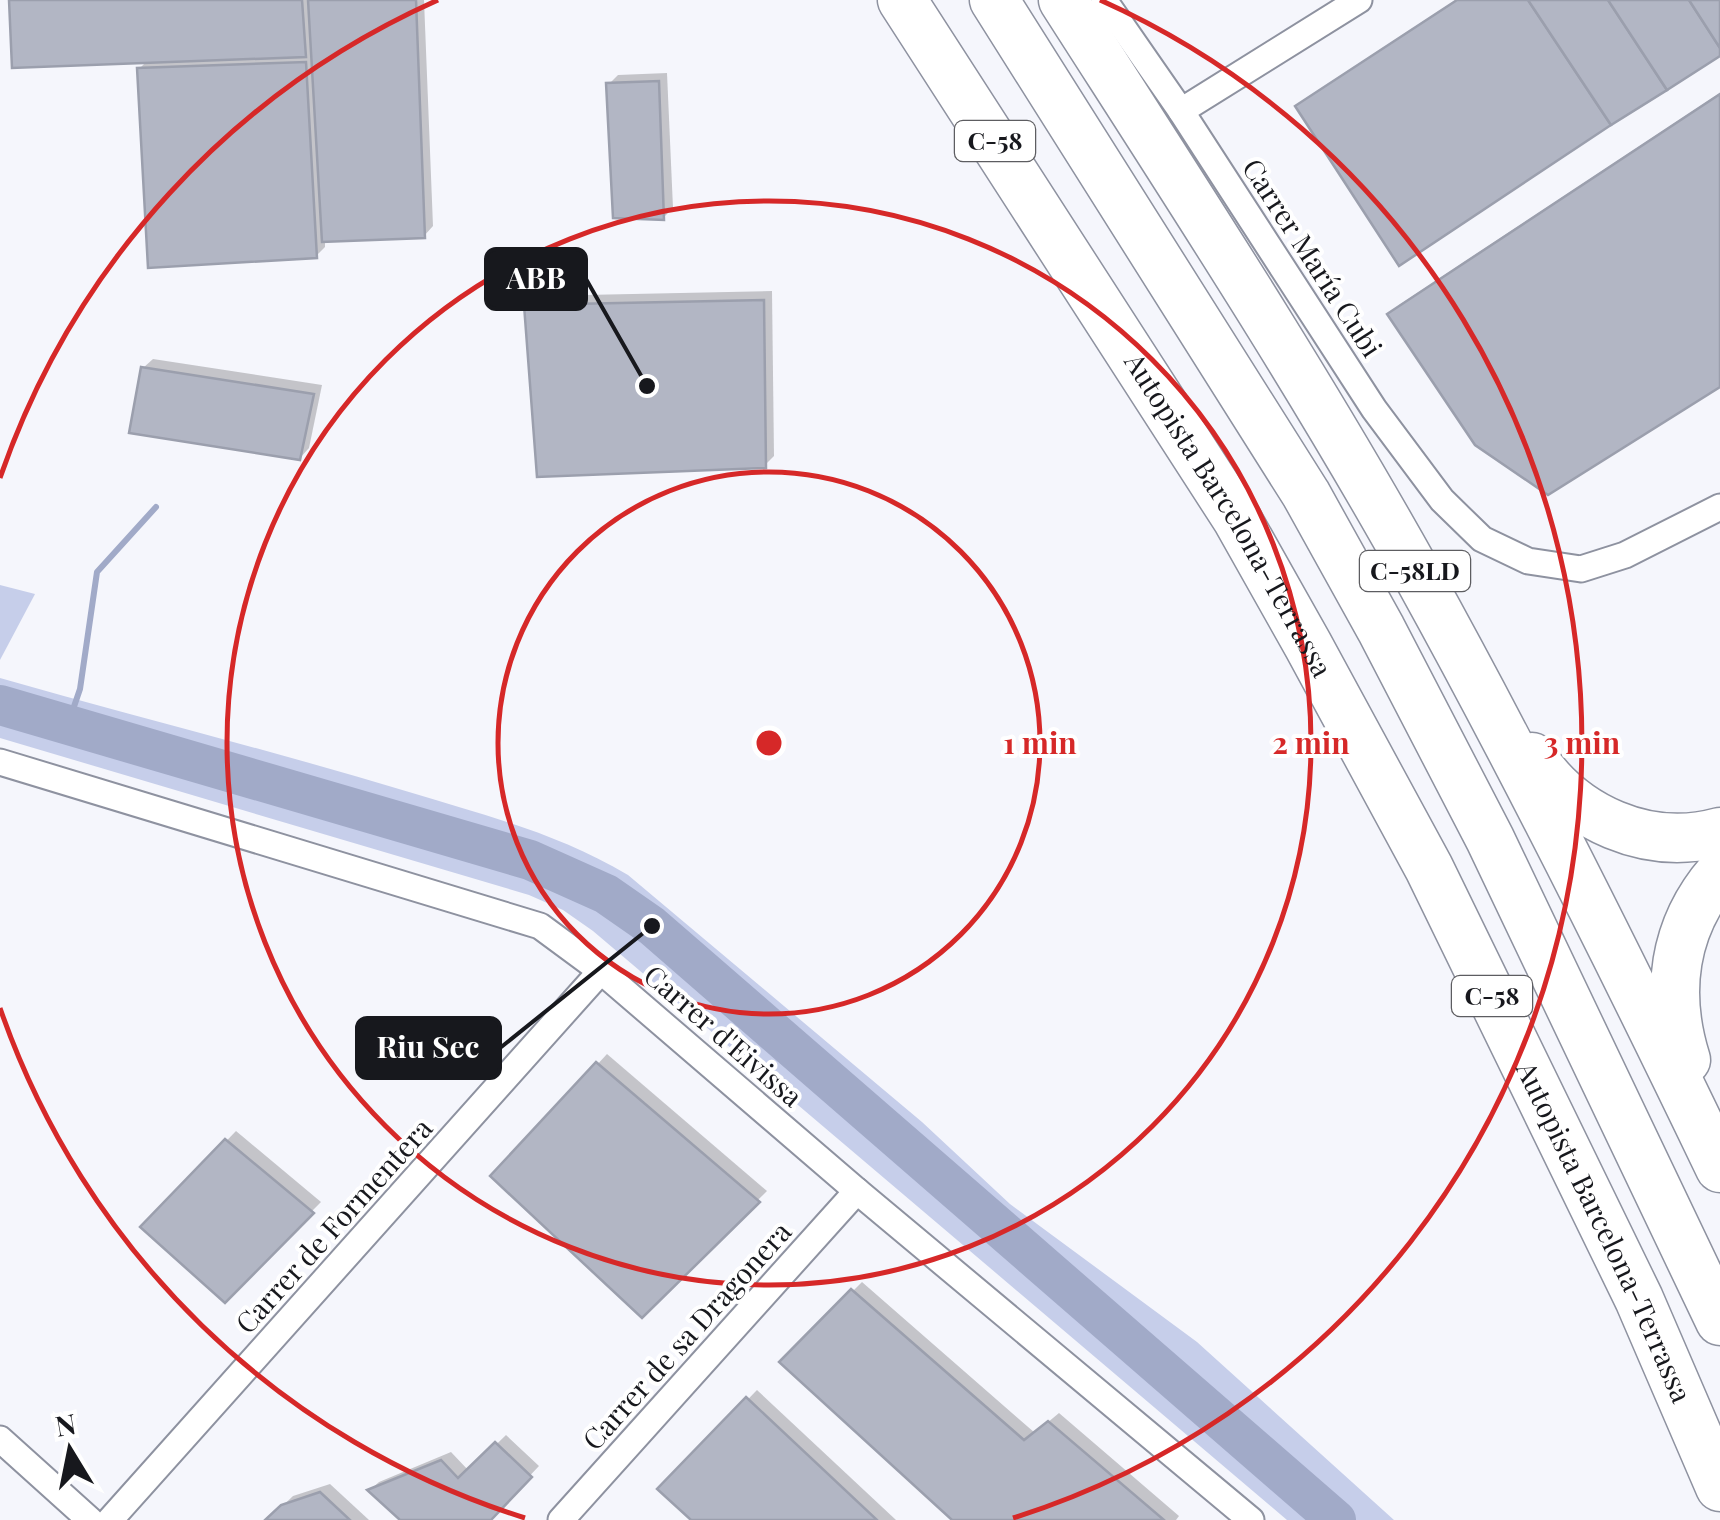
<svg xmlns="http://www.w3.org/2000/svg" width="1720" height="1520" viewBox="0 0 1720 1520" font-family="'Playfair Display',serif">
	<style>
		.green { fill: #c6ceea }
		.shadow { fill: #0003 }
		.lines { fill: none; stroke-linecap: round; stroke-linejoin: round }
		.stream { stroke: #a1aac8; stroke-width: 6 }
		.river { stroke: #a1aac8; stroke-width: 40 }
		.building { fill: #b2b6c4; stroke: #9b9fad; stroke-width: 2.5 }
		.street-casing { stroke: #8e92a0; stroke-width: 29 }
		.highway-casing { stroke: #8e92a0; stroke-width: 51 }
		.street { stroke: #fff; stroke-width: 25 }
		.highway { stroke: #fff; stroke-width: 48 }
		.ring { fill: none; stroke: #d62828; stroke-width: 5 }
		.labels { text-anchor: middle; stroke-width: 8; stroke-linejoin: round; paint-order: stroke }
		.shield { fill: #fff; stroke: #5d5d61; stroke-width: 2.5 }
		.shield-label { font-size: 25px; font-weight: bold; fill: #17181d }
		.street-label { font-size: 28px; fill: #17181d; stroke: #fff }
		.centre { fill: #d62828; stroke: #fff; stroke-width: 5 }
		.ring-label { font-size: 30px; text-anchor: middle; font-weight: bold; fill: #d62828; stroke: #fff; stroke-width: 8; stroke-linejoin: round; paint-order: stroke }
		.leader { fill: none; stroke: #17181d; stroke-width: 4 }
		.callout-dot { fill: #17181d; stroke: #fff; stroke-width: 4 }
		.callout { fill: #17181d; stroke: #17181d; stroke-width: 4 }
		.callout-label { font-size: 30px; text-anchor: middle; font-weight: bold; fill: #fff }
	</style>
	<rect width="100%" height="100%" fill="#f5f6fc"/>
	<g class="green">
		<polygon points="0,585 35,594 0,660"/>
		<path d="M 0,678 C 136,717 274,751 409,792 C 487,816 557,833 628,875 L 922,1122 L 1010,1204 L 1197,1342 L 1394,1520 L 1287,1520 L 593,931 L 563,910 L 529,895 L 0,738 Z"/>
	</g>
	<g class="shadow">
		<polygon points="12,0 424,0 433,226 424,236 325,240 325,247 316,256 139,69 148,60"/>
		<polygon points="1456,0 1720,0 1720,52 1298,106"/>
		<polygon points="667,73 673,208 663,218 609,84 618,75"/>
		<polygon points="1720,93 1720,384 1390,314 1399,305"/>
		<polygon points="772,291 774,456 765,465 526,306 536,296"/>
		<polygon points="153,359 322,385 309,448 300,458 143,368"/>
		<polygon points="607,1054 767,1191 642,1314 494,1176"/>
		<polygon points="236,1131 321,1202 225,1299 143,1227"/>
		<polygon points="862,1282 1035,1433 1059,1413 1179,1516 1176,1520 956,1520 782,1362"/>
		<polygon points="757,1390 896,1520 694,1520 661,1489"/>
		<polygon points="506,1435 539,1466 488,1520 404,1520 370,1490 379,1482 451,1452 469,1471"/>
		<polygon points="330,1484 369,1520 268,1520 293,1496"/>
	</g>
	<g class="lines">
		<polyline class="stream" points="68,724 80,689 97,572 156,507"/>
		<polyline class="river" points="0,705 530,860 606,894 652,926 1336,1520"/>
	</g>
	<g class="building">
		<polygon points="9,0 302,0 306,57 12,68"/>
		<polygon points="308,0 416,0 425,238 322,242"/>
		<polygon points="1457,0 1528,0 1611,125 1399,266 1295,106"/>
		<polygon points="1528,0 1608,0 1667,90 1611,125"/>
		<polygon points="1608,0 1689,0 1720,48 1720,56 1667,90"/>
		<polygon points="1689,0 1720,0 1720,48"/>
		<polygon points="306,62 317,258 148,268 137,68"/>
		<polygon points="659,81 664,220 613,218 606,83"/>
		<polygon points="1720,94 1720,387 1548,495 1475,445 1387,314"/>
		<polygon points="764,300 766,468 537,477 524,305"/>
		<polygon points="141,367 314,394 300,460 129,433"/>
		<polygon points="596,1062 760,1202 642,1318 490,1176"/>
		<polygon points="225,1139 314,1213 225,1303 140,1227"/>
		<polygon points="851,1289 1024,1440 1048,1421 1164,1520 952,1520 779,1362"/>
		<polygon points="746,1397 877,1520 691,1520 657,1489"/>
		<polygon points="495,1442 532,1477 491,1520 400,1520 367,1490 441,1460 458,1478"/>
		<polygon points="320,1492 350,1520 265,1520 281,1505"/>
	</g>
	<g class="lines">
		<g class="street-casing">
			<g id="street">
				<polyline points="1104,0 1181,111 1374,409 1442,500 1482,539 1528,561 1581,569 1625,555 1720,507"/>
				<polyline points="1181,111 1359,0"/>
				<polyline points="0,762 540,926 601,971 857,1191 1251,1520"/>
				<polyline points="0,1439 90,1520"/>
				<polyline points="110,1520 601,971"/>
				<polyline points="561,1520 857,1191"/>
			</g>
		</g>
		<g class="highway-casing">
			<g id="highway">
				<path id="s1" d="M 902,0 L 1237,519 L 1308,645 L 1429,868 L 1639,1299 L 1720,1487"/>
				<polyline points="994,0 1306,494 1381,629 1490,839 1720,1321"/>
				<path d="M 1063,0 C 1184,189 1308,378 1417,574 C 1525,769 1624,968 1720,1168"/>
				<path d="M 1532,757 C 1573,818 1647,852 1720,832"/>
				<path d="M 1686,1060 C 1665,993 1673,927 1720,873"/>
			</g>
		</g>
		<use href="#street" class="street"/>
		<use href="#highway" class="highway"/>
	</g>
	<g class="ring">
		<circle cx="769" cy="743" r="271"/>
		<circle cx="769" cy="743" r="542"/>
		<path d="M525 1518A813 813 0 0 1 0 1008M0 478A813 813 0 0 1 438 0M1100 0A813 813 0 0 1 1013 1518"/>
	</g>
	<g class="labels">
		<g class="shield">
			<rect x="955" y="121" width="80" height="40" rx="8"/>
			<rect x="1360" y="551" width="110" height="40" rx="8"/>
			<rect x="1452" y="976" width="80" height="40" rx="8"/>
		</g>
		<g class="shield-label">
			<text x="995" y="150">C-58</text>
			<text x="1415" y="580">C-58LD</text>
			<text x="1492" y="1005">C-58</text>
		</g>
		<g class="street-label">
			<text transform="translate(1312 258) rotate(57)" y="10">Carrer María Cubi</text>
			<text dy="10" stroke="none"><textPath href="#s1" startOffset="610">Autopista Barcelona-Terrassa</textPath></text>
			<text transform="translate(723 1036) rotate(41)" y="10">Carrer d'Eivissa</text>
			<text transform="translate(334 1226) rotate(-48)" y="10">Carrer de Formentera</text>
			<text dy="10" stroke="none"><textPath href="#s1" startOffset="1420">Autopista Barcelona-Terrassa</textPath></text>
			<text transform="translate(687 1336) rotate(-48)" y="10">Carrer de sa Dragonera</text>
		</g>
	</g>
	<circle cx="769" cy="743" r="15" class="centre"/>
	<g class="ring-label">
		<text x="1040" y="754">1 min</text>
		<text x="1311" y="754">2 min</text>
		<text x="1582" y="754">3 min</text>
	</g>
	<path class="leader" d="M647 386L586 279M652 926L500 1048"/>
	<g class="callout-dot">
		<circle cx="647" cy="386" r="10"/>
		<circle cx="652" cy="926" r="10"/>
	</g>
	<g class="callout">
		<rect x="486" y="249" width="100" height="60" rx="10"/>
		<rect x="357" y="1018" width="143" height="60" rx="10"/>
	</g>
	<g class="callout-label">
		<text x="536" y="289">ABB</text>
		<text x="428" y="1058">Riu Sec</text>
	</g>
	<g transform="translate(70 1450) rotate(350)" stroke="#ffffff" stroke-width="8" paint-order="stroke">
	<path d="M0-8L18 38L0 25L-18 38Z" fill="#17181d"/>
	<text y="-15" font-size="28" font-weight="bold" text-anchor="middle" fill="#17181d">N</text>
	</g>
</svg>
